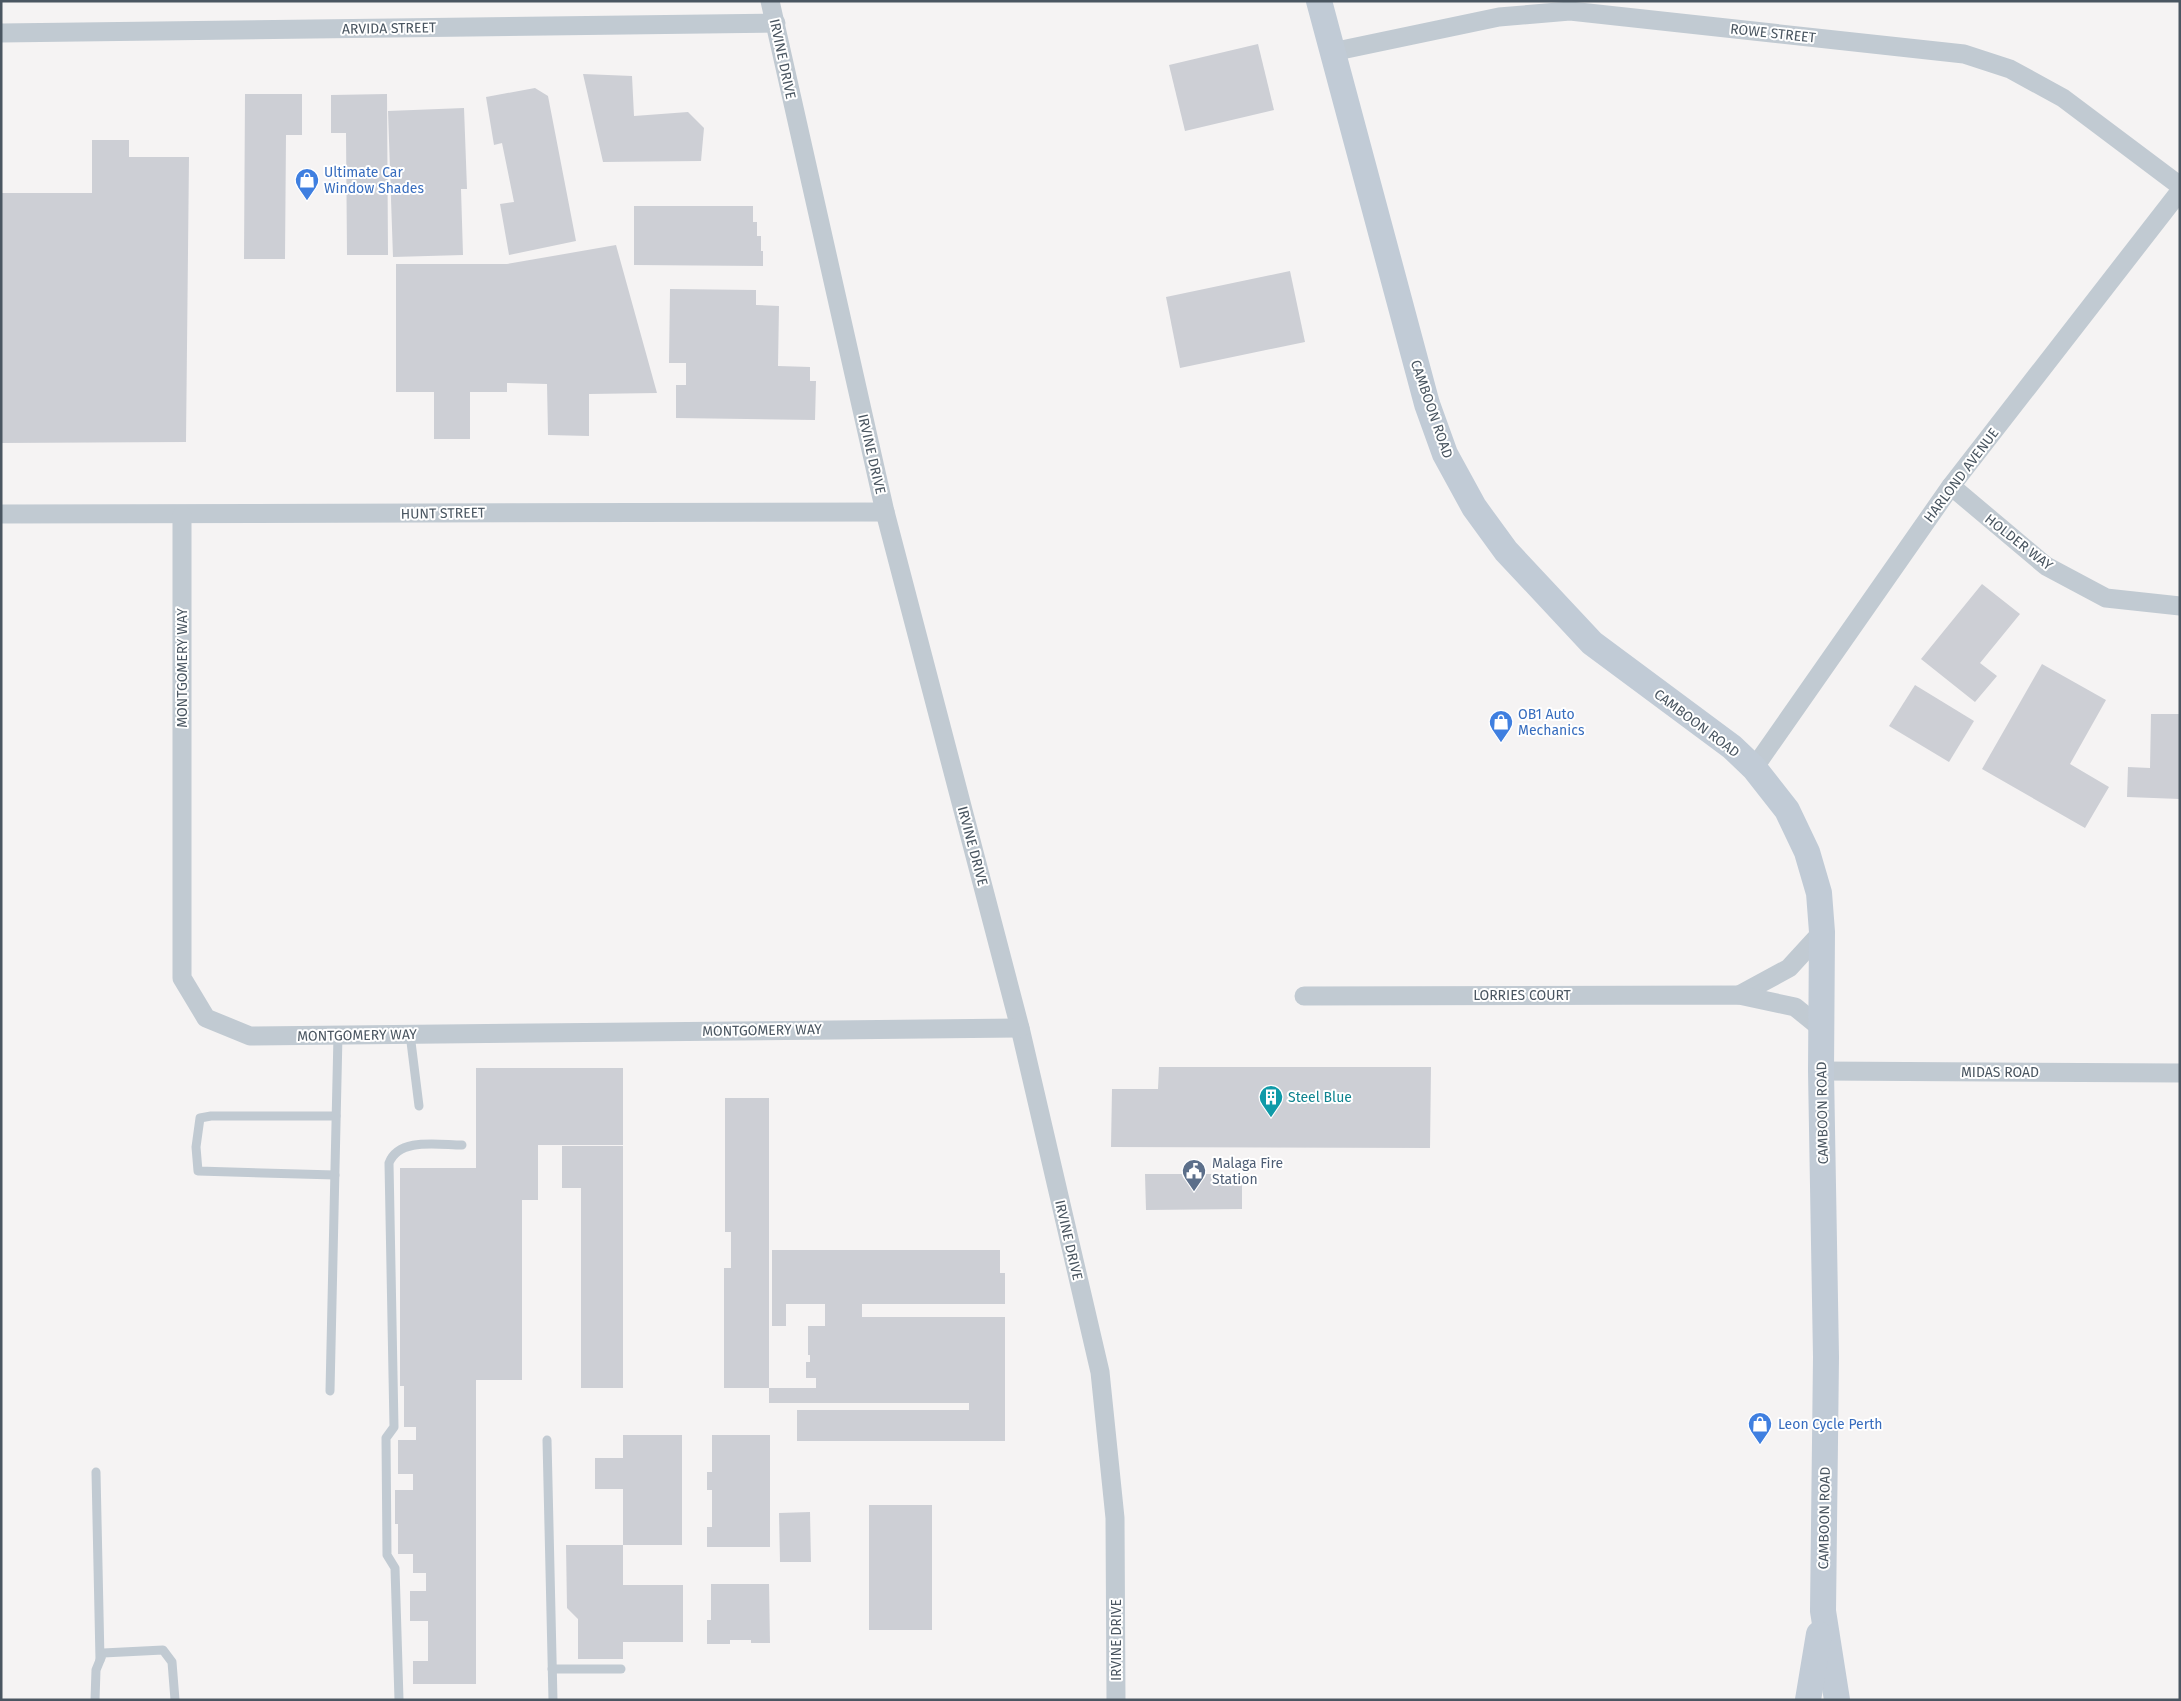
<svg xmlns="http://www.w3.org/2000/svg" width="2181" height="1701" viewBox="0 0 2181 1701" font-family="'Fira Sans',sans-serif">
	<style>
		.building { fill: #cdcfd5 }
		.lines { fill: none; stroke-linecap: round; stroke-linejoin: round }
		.lane { stroke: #c1cad2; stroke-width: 9 }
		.street { stroke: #c1cad2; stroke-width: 19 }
		.secondary { stroke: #c1cbd6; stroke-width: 26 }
		.labels { text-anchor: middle; stroke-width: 4; stroke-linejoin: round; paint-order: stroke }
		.street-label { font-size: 14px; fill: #4a5661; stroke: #fff }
		.shop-label { font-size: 14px; fill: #366cbe; stroke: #fff; text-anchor: start }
		.culture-label { font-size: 14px; fill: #0d838f; stroke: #fff; text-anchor: start }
		.service-label { font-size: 14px; fill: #4e5e75; stroke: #fff; text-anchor: start }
	</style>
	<rect width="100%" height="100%" fill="#f5f3f3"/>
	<g class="building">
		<polygon points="1258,44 1274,110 1185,131 1169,65"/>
		<polygon points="583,74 632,76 634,116 688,112 704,128 701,161 603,162"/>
		<polygon points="535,88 548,96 576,241 509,255 500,204 514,202 502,143 494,145 486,97"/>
		<polygon points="245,94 302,94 302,135 286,135 285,259 244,259"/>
		<polygon points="387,94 388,255 347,255 346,133 331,133 331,95"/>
		<polygon points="464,108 467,189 461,189 463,255 393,257 388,111"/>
		<polygon points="92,140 129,140 129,157 189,157 186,442 1,443 1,193 92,193"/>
		<polygon points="634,206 753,206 753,222 757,222 757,236 761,236 761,251 763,251 763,266 634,265"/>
		<polygon points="616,245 657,393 589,394 589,436 548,435 547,384 507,383 507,392 470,392 470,439 434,439 434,392 396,392 396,264 507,264"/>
		<polygon points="1290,271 1305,342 1180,368 1166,297"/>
		<polygon points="670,289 756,290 756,305 779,306 778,366 810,367 810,381 816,381 815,420 676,418 676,385 686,385 686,363 669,363"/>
		<polygon points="1982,584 2020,614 1980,663 1997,676 1975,702 1921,659"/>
		<polygon points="2042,664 2106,700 2070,764 2109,787 2085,828 1982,769"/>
		<polygon points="1915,685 1974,721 1949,762 1889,726"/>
		<polygon points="2151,714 2180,714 2180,799 2127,797 2128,767 2150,768"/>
		<polygon points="1159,1067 1431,1067 1430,1148 1111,1147 1112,1089 1158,1089"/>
		<polygon points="476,1068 623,1068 623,1145 538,1145 538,1200 522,1200 522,1380 476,1380 476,1684 413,1684 413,1661 428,1661 428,1621 410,1621 410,1591 426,1591 426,1573 413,1573 413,1554 398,1554 398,1524 395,1524 395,1490 413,1490 413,1474 398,1474 398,1440 416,1440 416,1427 404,1427 404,1386 400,1386 400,1168 476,1168"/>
		<polygon points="725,1098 769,1098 769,1388 724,1388 724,1268 731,1268 731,1232 725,1232"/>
		<polygon points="562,1146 623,1146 623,1388 581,1388 581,1188 562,1188"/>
		<polygon points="1145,1174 1242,1174 1242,1209 1146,1210"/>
		<polygon points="772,1250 1000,1250 1000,1273 1005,1273 1005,1304 862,1304 862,1317 1005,1317 1005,1441 797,1441 797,1410 969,1410 969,1403 769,1403 769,1388 816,1388 816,1378 806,1378 806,1362 810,1362 810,1355 808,1355 808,1326 825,1326 825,1304 786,1304 786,1326 772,1326"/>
		<polygon points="623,1435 682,1435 682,1545 623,1545 623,1489 595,1489 595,1458 623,1458"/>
		<polygon points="712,1435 770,1435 770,1547 707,1547 707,1527 712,1527 712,1490 707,1490 707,1472 712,1472"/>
		<rect x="869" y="1505" width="63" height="125"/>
		<polygon points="810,1512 811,1562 780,1562 779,1513"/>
		<polygon points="566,1545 623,1545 623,1585 683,1585 683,1642 623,1642 623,1659 578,1659 578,1619 567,1608"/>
		<polygon points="711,1584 769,1584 770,1643 751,1643 751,1640 730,1640 730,1644 707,1644 707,1620 711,1620"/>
	</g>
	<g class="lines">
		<g class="lane">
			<polyline points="410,1034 419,1106"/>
			<polyline points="335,1175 198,1171 196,1147 200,1118 211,1116 336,1116"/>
			<polyline points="330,1391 338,1035"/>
			<polyline points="547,1440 553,1700"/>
			<polyline points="96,1472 100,1660"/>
			<polyline points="552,1669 621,1669"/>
			<polyline points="95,1700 96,1670 103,1653 163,1650 172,1662 175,1700"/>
			<path d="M 399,1700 L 395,1568 L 387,1555 L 386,1438 L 394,1427 L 389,1163 C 399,1137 439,1145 462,1145"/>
		</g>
		<g class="street">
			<polyline points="770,1 885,512 1020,1028 1100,1372 1115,1518 1116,1700"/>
			<polyline points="1,33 776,23"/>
			<polyline points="1332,52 1499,17 1570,11 1964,54 2010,69 2063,98 2180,186"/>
			<polyline points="1951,486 2046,566 2106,598 2180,606"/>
			<polyline points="1,514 885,512"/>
			<polyline points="182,515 182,978 206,1018 250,1036 1020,1028"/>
			<polyline points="1754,768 1951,486 2180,191"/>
			<polyline points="1739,995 1789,968 1822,932"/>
			<polyline points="1304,996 1739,995 1795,1007 1821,1028"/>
			<polyline points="1821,1071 2180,1073"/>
		</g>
		<g class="secondary">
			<polyline points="1319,1 1427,404 1445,454 1474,507 1506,551 1592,643 1732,747 1754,768 1787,810 1807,852 1819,893 1822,932 1821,1071 1826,1357 1823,1611 1837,1700"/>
			<polyline points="1808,1700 1819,1634"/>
		</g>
	</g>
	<defs>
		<g id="shop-pin" transform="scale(1.25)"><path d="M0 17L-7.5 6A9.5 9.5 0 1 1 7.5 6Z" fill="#3f7fe0" stroke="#fff"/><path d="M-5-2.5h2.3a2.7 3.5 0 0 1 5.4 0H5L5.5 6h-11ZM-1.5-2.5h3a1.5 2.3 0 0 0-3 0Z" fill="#fff"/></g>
		<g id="building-pin" transform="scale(1.25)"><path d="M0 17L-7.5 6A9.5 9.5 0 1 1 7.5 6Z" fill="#0f9aa8" stroke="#fff"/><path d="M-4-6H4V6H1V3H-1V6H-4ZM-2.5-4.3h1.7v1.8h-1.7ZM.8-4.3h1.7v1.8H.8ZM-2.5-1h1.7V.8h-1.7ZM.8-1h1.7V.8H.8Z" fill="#fff"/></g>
		<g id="civic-pin" transform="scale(1.25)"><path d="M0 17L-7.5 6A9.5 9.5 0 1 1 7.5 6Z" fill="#5c6f8a" stroke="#fff"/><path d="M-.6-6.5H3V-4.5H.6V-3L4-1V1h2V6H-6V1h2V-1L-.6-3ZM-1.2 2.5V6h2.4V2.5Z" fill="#fff"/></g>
	</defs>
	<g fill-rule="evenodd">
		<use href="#shop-pin" x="307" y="180"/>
		<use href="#shop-pin" x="1501" y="722"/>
		<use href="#building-pin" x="1271" y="1097"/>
		<use href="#civic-pin" x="1194" y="1171"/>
		<use href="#shop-pin" x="1760" y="1424"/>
	</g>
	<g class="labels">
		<g class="street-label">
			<text transform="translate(389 28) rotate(-1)" y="5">ARVIDA STREET</text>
			<text transform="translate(1773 33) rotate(6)" y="5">ROWE STREET</text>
			<text transform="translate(783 59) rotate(78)" y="5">IRVINE DRIVE</text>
			<text transform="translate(1432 409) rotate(71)" y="5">CAMBOON ROAD</text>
			<text transform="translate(872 454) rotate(77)" y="5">IRVINE DRIVE</text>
			<text transform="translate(1961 475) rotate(-53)" y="5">HARLOND AVENUE</text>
			<text transform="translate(443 513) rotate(-1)" y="5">HUNT STREET</text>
			<text transform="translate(2019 542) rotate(38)" y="5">HOLDER WAY</text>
			<text transform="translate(182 668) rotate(-90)" y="5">MONTGOMERY WAY</text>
			<text transform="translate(1697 723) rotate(37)" y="5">CAMBOON ROAD</text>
			<text transform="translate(973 846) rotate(75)" y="5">IRVINE DRIVE</text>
			<text x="1522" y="1000">LORRIES COURT</text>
			<text transform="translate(762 1030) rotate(-1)" y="5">MONTGOMERY WAY</text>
			<text transform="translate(357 1035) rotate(-1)" y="5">MONTGOMERY WAY</text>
			<text x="2000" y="1077">MIDAS ROAD</text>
			<text transform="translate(1822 1113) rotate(-91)" y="5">CAMBOON ROAD</text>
			<text transform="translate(1069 1240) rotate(77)" y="5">IRVINE DRIVE</text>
			<text transform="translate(1824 1518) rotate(-89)" y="5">CAMBOON ROAD</text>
			<text transform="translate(1116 1640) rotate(-90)" y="5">IRVINE DRIVE</text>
		</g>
		<g class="shop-label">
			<text x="324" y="177">Ultimate Car<tspan x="324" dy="16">Window Shades</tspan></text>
			<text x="1518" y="719">OB1 Auto<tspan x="1518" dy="16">Mechanics</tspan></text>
			<text x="1778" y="1429">Leon Cycle Perth</text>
		</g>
		<g class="culture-label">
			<text x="1288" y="1102">Steel Blue</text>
		</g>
		<g class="service-label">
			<text x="1212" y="1168">Malaga Fire<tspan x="1212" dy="16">Station</tspan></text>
		</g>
	</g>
	<rect width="2181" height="1701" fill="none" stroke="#4a5661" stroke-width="5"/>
</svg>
